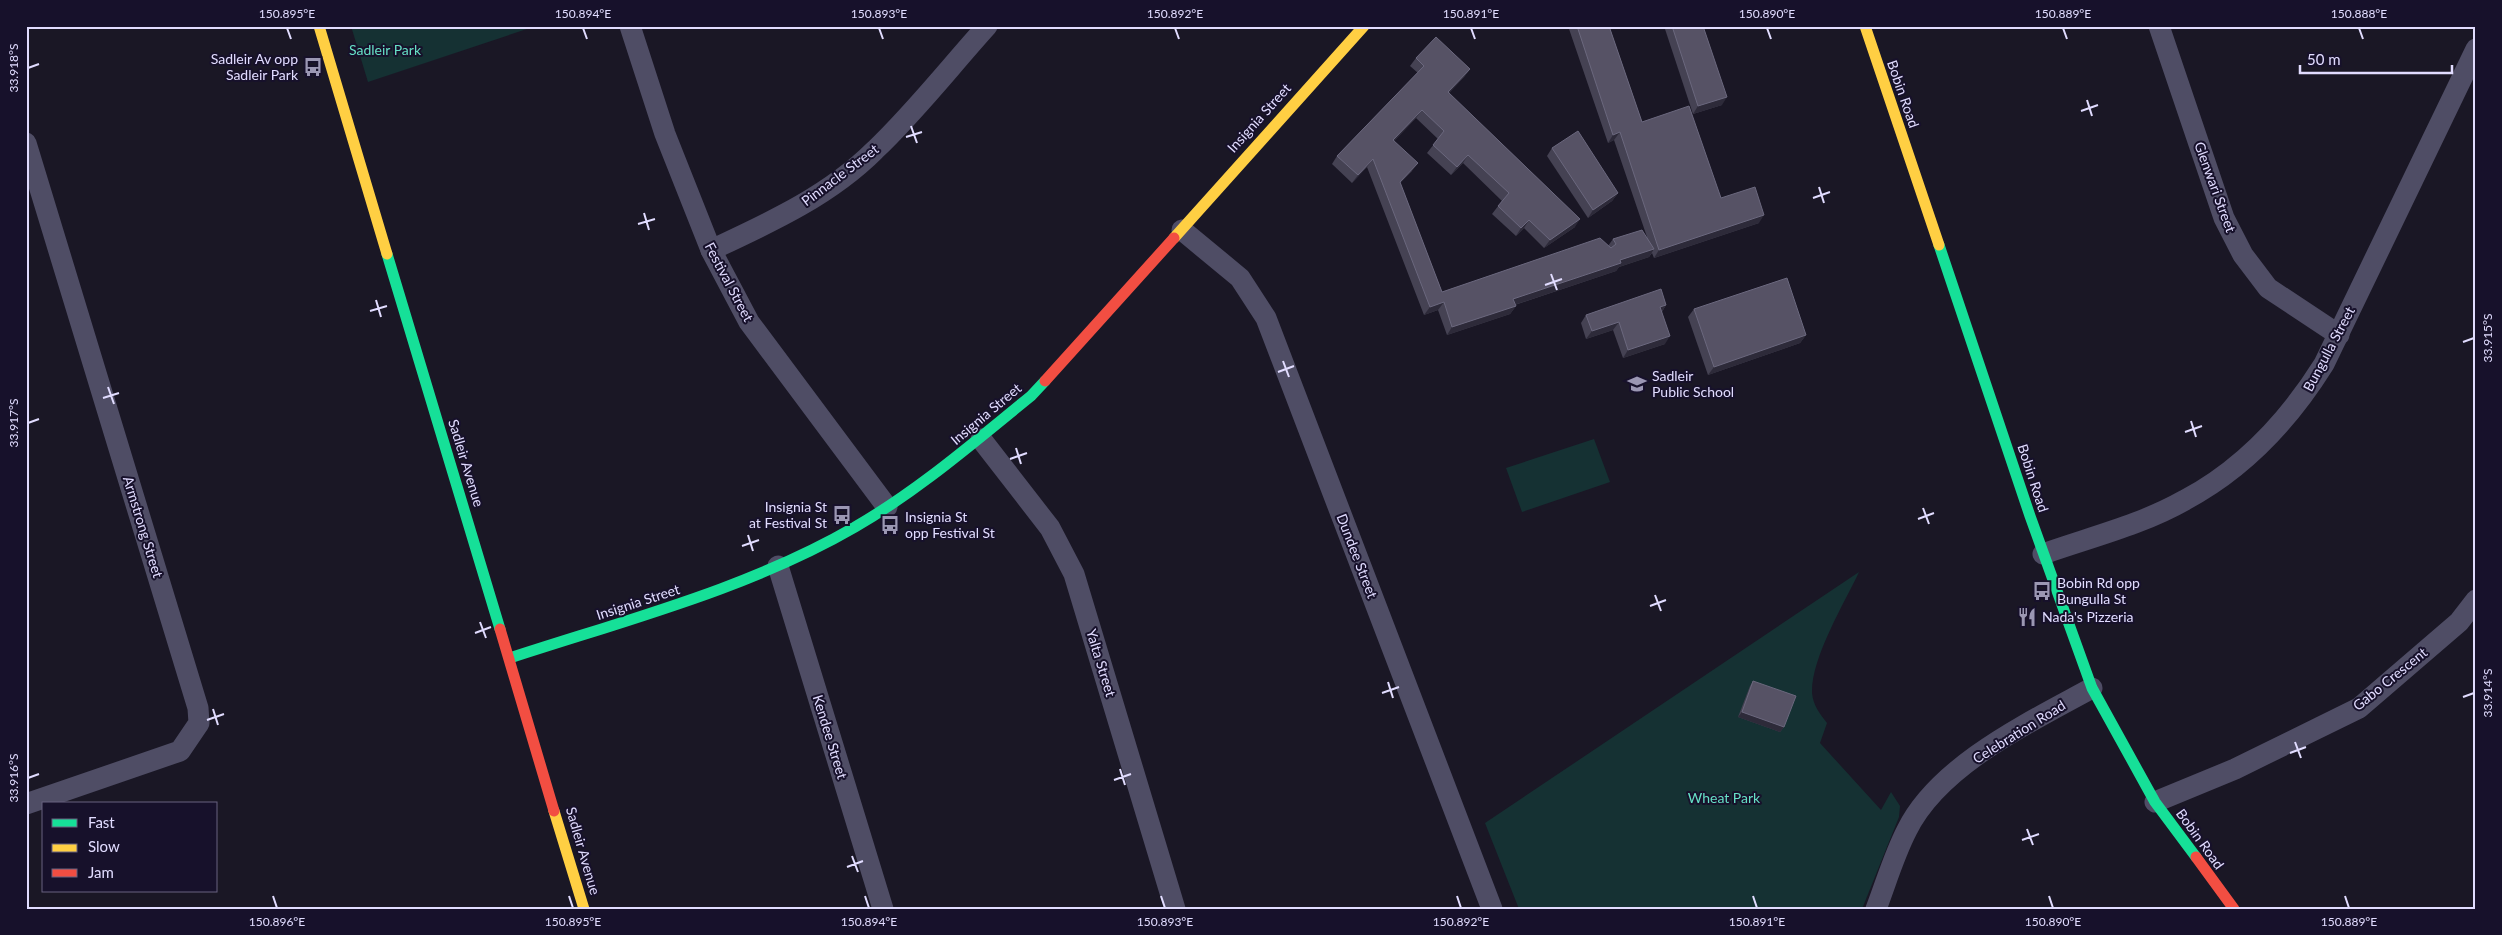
<svg xmlns="http://www.w3.org/2000/svg" width="2502" height="935" viewBox="0 0 2502 935" font-family="Lato,sans-serif">
	<style>
		.green { fill: #153133 }
		.lines { fill: none; stroke-linecap: round; stroke-linejoin: round }
		.street { stroke: #4f4d65; stroke-width: 21 }
		.fast { stroke: #16e098; stroke-width: 11 }
		.slow { stroke: #ffcf43; stroke-width: 11 }
		.jam { stroke: #f24e42; stroke-width: 11 }
		.wall { fill: #454253 }
		.shaded-wall { fill: #2d2a39 }
		.building { fill: #565265; stroke: #6b687e }
		.ticks { fill: none; stroke: #e1dcff; stroke-width: 2 }
		.labels { text-anchor: middle; stroke-width: 4; stroke-linejoin: round; paint-order: stroke }
		.park-label { font-size: 14px; fill: #66e0c6; stroke: #17112b }
		.poi-label { font-size: 14px; fill: #e1dcff; stroke: #17112b; text-anchor: start }
		.street-label { font-size: 14px; fill: #e1dcff; stroke: #17112b }
		.neatline { fill: none; stroke: #e1dcff; stroke-width: 2 }
		.ticks-label { font-size: 12px; text-anchor: middle; fill: #e1dcff }
	</style>
	<rect width="100%" height="100%" fill="#1a1725"/>
	<g class="green">
		<polygon points="351,26 536,26 368,82"/>
		<polygon points="1594,439 1610,482 1522,512 1506,468"/>
		<path d="M 1859,572 C 1844,604 1811,658 1812,693 C 1813,705 1820,714 1827,723 L 1820,743 L 1881,810 L 1891,792 L 1900,806 L 1899,817 L 1862,909 L 1519,909 L 1485,823 Z"/>
	</g>
	<g class="lines">
		<g class="street">
			<polyline points="630,26 665,134 711,250 749,322 887,507"/>
			<polyline points="2159,26 2224,218 2243,255 2268,288 2339,335"/>
			<polyline points="26,143 198,708 199,723 180,751 26,804"/>
			<polyline points="1182,230 1240,278 1266,318 1492,909"/>
			<path d="M 711,250 C 769,223 829,196 875,150 C 915,112 950,67 987,26"/>
			<polyline points="981,439 1050,528 1074,574 1175,909"/>
			<path d="M 2043,554 C 2091,537 2141,525 2185,500 C 2245,468 2289,420 2324,364 L 2476,49"/>
			<polyline points="778,566 883,909"/>
			<polyline points="2155,802 2235,769 2359,708 2459,622 2476,600"/>
			<path d="M 1876,909 C 1886,883 1894,855 1907,830 C 1939,765 2030,722 2092,688"/>
		</g>
		<g class="fast">
			<polyline points="1939,245 2030,516 2092,688 2155,802 2196,857"/>
			<polyline points="387,254 500,629"/>
			<path d="M 510,658 C 626,620 750,588 855,527 C 919,490 974,442 1031,396 L 1045,381"/>
		</g>
		<g class="slow">
			<polyline points="319,26 387,254"/>
			<polyline points="1865,26 1939,245"/>
			<polyline points="1174,238 1364,26"/>
			<polyline points="554,811 584,909"/>
		</g>
		<g class="jam">
			<polyline points="1045,381 1174,238"/>
			<polyline points="500,629 554,811"/>
			<polyline points="2196,857 2234,909"/>
		</g>
	</g>
	<g class="wall">
		<polygon points="1568,26 1609,26 1642,122 1721,198 1759,223 1654,258 1652,253 1649,257 1619,267 1616,271 1515,305 1516,306 1510,314 1447,335 1438,310 1424,315 1367,167 1352,183 1332,164 1337,156 1418,73 1410,66 1416,58 1470,69 1464,77 1449,93 1575,227 1544,248 1524,228 1516,236 1492,214 1502,201 1463,163 1451,175 1427,153 1438,139 1416,118 1394,141 1412,171 1400,183 1442,292 1608,246 1613,239 1647,237 1614,140 1608,143"/>
		<polygon points="1664,26 1703,26 1722,105 1693,114"/>
		<polygon points="1552,148 1618,193 1612,201 1588,218 1547,156"/>
		<polygon points="1666,305 1662,312 1665,344 1623,358 1613,330 1586,339 1581,323 1586,315"/>
		<polygon points="1694,309 1806,335 1800,343 1708,375 1688,317"/>
		<polygon points="1753,681 1784,727 1780,732 1738,717 1750,686"/>
	</g>
	<g class="shaded-wall">
		<polygon points="1470,69 1464,77 1442,100 1448,92"/>
		<polygon points="1727,97 1722,105 1693,114 1698,106"/>
		<polygon points="1422,110 1416,118 1388,148 1393,140"/>
		<polygon points="1620,132 1614,140 1608,143 1613,135"/>
		<polygon points="1468,155 1463,163 1451,175 1457,167"/>
		<polygon points="1373,159 1367,167 1352,183 1358,175"/>
		<polygon points="1418,163 1412,171 1394,190 1400,182"/>
		<polygon points="1618,193 1612,201 1588,218 1593,210"/>
		<polygon points="1764,215 1759,223 1654,258 1659,250"/>
		<polygon points="1580,219 1575,227 1544,248 1550,240"/>
		<polygon points="1529,220 1524,228 1516,236 1521,228"/>
		<polygon points="1654,249 1649,257 1619,267 1616,271 1508,307 1513,299 1620,260"/>
		<polygon points="1444,302 1438,310 1424,315 1430,307"/>
		<polygon points="1666,305 1661,313 1660,307"/>
		<polygon points="1516,306 1510,314 1447,335 1452,327"/>
		<polygon points="1619,322 1613,330 1586,339 1592,331"/>
		<polygon points="1806,335 1800,343 1708,375 1714,367"/>
		<polygon points="1670,336 1665,344 1623,358 1628,350"/>
		<polygon points="1742,712 1784,727 1780,732 1738,717"/>
	</g>
	<g class="building">
		<polygon points="1577,26 1609,26 1642,122 1689,106 1721,198 1755,187 1764,215 1659,250 1620,132 1613,135"/>
		<polygon points="1672,26 1703,26 1727,97 1698,106"/>
		<polygon points="1436,37 1470,69 1448,92 1580,219 1550,240 1529,220 1521,228 1498,206 1509,193 1468,155 1457,167 1433,145 1444,131 1422,110 1393,140 1418,163 1400,182 1442,292 1600,238 1611,248 1616,244 1613,239 1642,230 1654,249 1620,260 1621,263 1513,299 1516,306 1452,327 1444,302 1430,307 1373,159 1358,175 1337,156 1424,66 1416,58"/>
		<polygon points="1578,131 1618,193 1593,210 1552,148"/>
		<polygon points="1787,278 1806,335 1714,367 1694,309"/>
		<polygon points="1661,289 1666,305 1660,307 1670,336 1628,350 1619,322 1592,331 1586,315"/>
		<polygon points="1753,681 1796,696 1784,727 1742,712"/>
	</g>
	<path class="ticks" d="M 287,28 L 291,39M 583,28 L 587,39M 879,28 L 883,39M 1175,28 L 1179,39M 1471,28 L 1475,39M 1767,28 L 1771,39M 2063,28 L 2067,39M 2359,28 L 2363,39M 28,68 L 39,64M 2087,100 L 2092,116M 2081,111 L 2098,105M 911,126 L 917,143M 906,137 L 922,132M 1819,187 L 1824,203M 1813,198 L 1830,192M 644,213 L 649,230M 638,224 L 655,219M 1551,274 L 1557,290M 1545,285 L 1562,279M 376,300 L 381,317M 370,311 L 387,306M 2463,342 L 2474,338M 1283,361 L 1289,377M 1278,372 L 1294,366M 108,387 L 114,404M 103,398 L 119,393M 2191,421 L 2196,437M 28,423 L 39,419M 2185,432 L 2202,426M 1016,448 L 1021,464M 1010,459 L 1027,453M 1923,508 L 1929,524M 1918,519 L 1934,513M 748,535 L 753,551M 742,546 L 759,540M 1655,595 L 1661,611M 1650,606 L 1666,600M 480,622 L 486,638M 475,633 L 491,627M 1388,682 L 1393,698M 1382,693 L 1399,687M 2463,697 L 2474,693M 213,709 L 218,725M 207,720 L 224,714M 2295,742 L 2301,758M 2290,753 L 2306,747M 1120,769 L 1125,785M 28,778 L 39,774M 1114,780 L 1131,774M 2027,829 L 2033,845M 2022,840 L 2039,834M 852,856 L 858,872M 847,867 L 863,861M 273,896 L 277,908M 569,896 L 573,908M 865,896 L 869,908M 1161,896 L 1165,908M 1457,896 L 1461,908M 1753,896 L 1757,908M 2049,896 L 2053,908M 2345,896 L 2349,908"/>
	<defs>
		<g id="bus-bare" transform="scale(1.5)"><path d="M-5-6H5V4H4V6H2V4H-2V6H-4V4H-5ZM-3.5-4V0h7V-4ZM-3.5 1.2v1.5H-2V1.2ZM2 1.2v1.5H3.5V1.2Z" fill="#9b97b3" stroke="#17112b" stroke-width="2.5" paint-order="stroke"/></g>
		<g id="school-bare" transform="scale(1.5)"><path d="M0-5L7-2L0 1L-7-2ZM-4 1L0 2.5L4 1V4Q0 6-4 4Z" fill="#9b97b3" stroke="#17112b" stroke-width="2.5" paint-order="stroke"/></g>
		<g id="restaurant-bare" transform="scale(1.5)"><path d="M-5-6h1v4h1v-4h1v4h1v-4h1v5L-1.5 .5V6h-2V.5L-5-1ZM5-6V6H3V1.5H1.5Q1.5-4 5-6Z" fill="#9b97b3" stroke="#17112b" stroke-width="2.5" paint-order="stroke"/></g>
	</defs>
	<g fill-rule="evenodd">
		<use href="#bus-bare" x="313" y="67"/>
		<use href="#school-bare" x="1637" y="384"/>
		<use href="#bus-bare" x="842" y="515"/>
		<use href="#bus-bare" x="890" y="525"/>
		<use href="#bus-bare" x="2042" y="591"/>
		<use href="#restaurant-bare" x="2027" y="617"/>
	</g>
	<g class="labels">
		<g class="park-label">
			<text x="385" y="55">Sadleir Park</text>
			<text x="1724" y="803">Wheat Park</text>
		</g>
		<g class="poi-label">
			<text x="298" y="64" text-anchor="end">Sadleir Av opp<tspan x="298" dy="16">Sadleir Park</tspan></text>
			<text x="1652" y="381">Sadleir<tspan x="1652" dy="16">Public School</tspan></text>
			<text x="827" y="512" text-anchor="end">Insignia St<tspan x="827" dy="16">at Festival St</tspan></text>
			<text x="905" y="522">Insignia St<tspan x="905" dy="16">opp Festival St</tspan></text>
			<text x="2057" y="588">Bobin Rd opp<tspan x="2057" dy="16">Bungulla St</tspan></text>
			<text x="2042" y="622">Nada's Pizzeria</text>
		</g>
		<g class="street-label">
			<text transform="translate(1903 94) rotate(71)" y="5">Bobin Road</text>
			<text transform="translate(1259 118) rotate(-48)" y="5">Insignia Street</text>
			<text transform="translate(840 175) rotate(-37)" y="5">Pinnacle Street</text>
			<text transform="translate(2215 187) rotate(70)" y="5">Glenwari Street</text>
			<text transform="translate(729 282) rotate(62)" y="5">Festival Street</text>
			<text transform="translate(2329 349) rotate(-62)" y="5">Bungulla Street</text>
			<text transform="translate(986 414) rotate(-40)" y="5">Insignia Street</text>
			<text transform="translate(466 463) rotate(73)" y="5">Sadleir Avenue</text>
			<text transform="translate(2033 478) rotate(72)" y="5">Bobin Road</text>
			<text transform="translate(143 527) rotate(73)" y="5">Armstrong Street</text>
			<text transform="translate(1357 556) rotate(69)" y="5">Dundee Street</text>
			<text transform="translate(638 602) rotate(-18)" y="5">Insignia Street</text>
			<text transform="translate(1101 663) rotate(73)" y="5">Yalta Street</text>
			<text transform="translate(2390 679) rotate(-39)" y="5">Gabo Crescent</text>
			<text transform="translate(2019 732) rotate(-32)" y="5">Celebration Road</text>
			<text transform="translate(830 737) rotate(73)" y="5">Kendee Street</text>
			<text transform="translate(2200 839) rotate(54)" y="5">Bobin Road</text>
			<text transform="translate(583 851) rotate(74)" y="5">Sadleir Avenue</text>
		</g>
	</g>
	<rect width="2502" height="935" fill="none" stroke="#17112b" stroke-width="55"/>
	<rect x="42" y="802" width="175" height="90" fill="#17112b" stroke="#686280"/>
	<rect x="52" y="819" width="25" height="8" fill="#16e098" stroke="#686280"/>
	<text x="88" y="828" font-size="15" fill="#e1dcff">Fast</text>
	<rect x="52" y="844" width="25" height="8" fill="#ffcf43" stroke="#686280"/>
	<text x="88" y="852" font-size="15" fill="#e1dcff">Slow</text>
	<rect x="52" y="869" width="25" height="8" fill="#f24e42" stroke="#686280"/>
	<text x="88" y="878" font-size="15" fill="#e1dcff">Jam</text>
	<path d="M2300 65v8h152v-8" fill="none" stroke="#e1dcff" stroke-width="2.5"/>
	<text x="2307" y="65" font-size="15" fill="#e1dcff" stroke="#17112b" stroke-width="4" paint-order="stroke">50 m</text>
	<rect x="28" y="28" width="2446" height="880" class="neatline"/>
	<g class="ticks-label">
		<text x="287" y="18">150.895°E</text>
		<text x="583" y="18">150.894°E</text>
		<text x="879" y="18">150.893°E</text>
		<text x="1175" y="18">150.892°E</text>
		<text x="1471" y="18">150.891°E</text>
		<text x="1767" y="18">150.890°E</text>
		<text x="2063" y="18">150.889°E</text>
		<text x="2359" y="18">150.888°E</text>
		<text transform="translate(14 68) rotate(-90)" y="4">33.918°S</text>
		<text transform="translate(2488 338) rotate(-90)" y="4">33.915°S</text>
		<text transform="translate(14 423) rotate(-90)" y="4">33.917°S</text>
		<text transform="translate(2488 693) rotate(-90)" y="4">33.914°S</text>
		<text transform="translate(14 778) rotate(-90)" y="4">33.916°S</text>
		<text x="277" y="926">150.896°E</text>
		<text x="573" y="926">150.895°E</text>
		<text x="869" y="926">150.894°E</text>
		<text x="1165" y="926">150.893°E</text>
		<text x="1461" y="926">150.892°E</text>
		<text x="1757" y="926">150.891°E</text>
		<text x="2053" y="926">150.890°E</text>
		<text x="2349" y="926">150.889°E</text>
	</g>
</svg>
